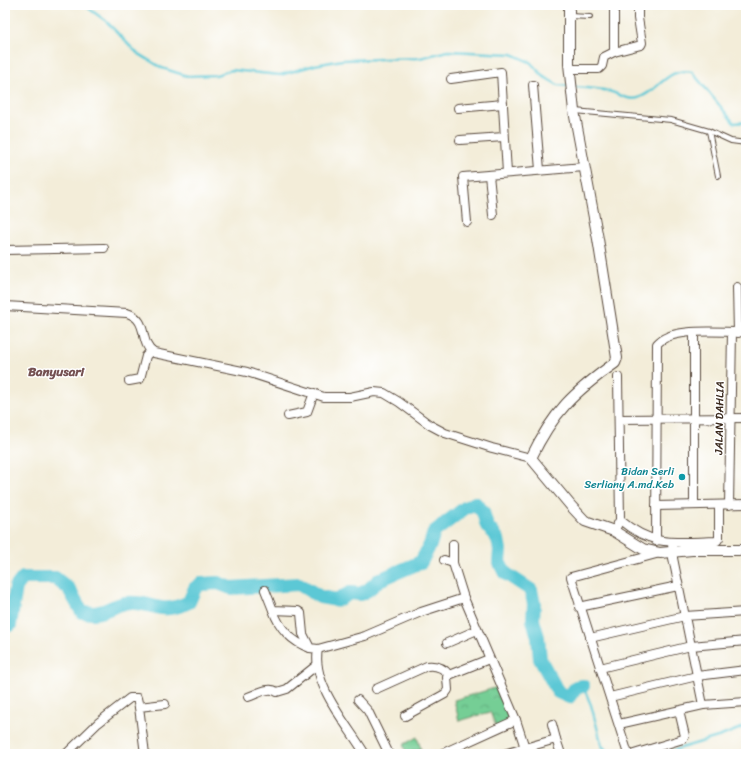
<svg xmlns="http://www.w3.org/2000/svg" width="751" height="759" viewBox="0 0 751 759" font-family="Sriracha,sans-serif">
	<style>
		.park { fill: url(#park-crowns); stroke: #587c5a }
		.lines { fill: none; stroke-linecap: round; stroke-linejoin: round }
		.stream { stroke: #5cc8d5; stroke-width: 2.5 }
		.river { stroke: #5cc8d5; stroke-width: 14 }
		.service-casing { stroke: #57473a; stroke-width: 6 }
		.minor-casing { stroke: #57473a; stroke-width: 10 }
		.tertiary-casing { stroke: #57473a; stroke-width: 12 }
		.service { stroke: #fff; stroke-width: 4 }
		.minor { stroke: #fff; stroke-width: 8 }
		.tertiary { stroke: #fff; stroke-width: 10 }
		.culture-dot { fill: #0f9aa8; stroke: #fff; stroke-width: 1.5 }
		.labels { text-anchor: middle; stroke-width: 3; stroke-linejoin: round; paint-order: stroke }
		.street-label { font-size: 11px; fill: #3b2a1e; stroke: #fff }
		.culture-label { font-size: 11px; fill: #0d838f; stroke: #fff; text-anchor: end }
		.quarter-label { font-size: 13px; font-weight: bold; fill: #745051; stroke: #fff }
	</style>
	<defs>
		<pattern id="park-crowns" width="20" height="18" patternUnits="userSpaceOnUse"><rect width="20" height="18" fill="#74ce95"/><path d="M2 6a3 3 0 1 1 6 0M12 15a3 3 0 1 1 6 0" fill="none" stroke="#60a779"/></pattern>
	</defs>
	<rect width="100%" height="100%" fill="#fff"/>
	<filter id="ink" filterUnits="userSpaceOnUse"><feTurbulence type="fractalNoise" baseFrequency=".025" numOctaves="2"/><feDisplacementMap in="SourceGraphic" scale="8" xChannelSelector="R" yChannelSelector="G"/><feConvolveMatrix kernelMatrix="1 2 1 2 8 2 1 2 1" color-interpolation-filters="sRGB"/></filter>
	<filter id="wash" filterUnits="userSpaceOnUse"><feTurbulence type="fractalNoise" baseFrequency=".012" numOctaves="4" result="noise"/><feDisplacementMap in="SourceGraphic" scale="16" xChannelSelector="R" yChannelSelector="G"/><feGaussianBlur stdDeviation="0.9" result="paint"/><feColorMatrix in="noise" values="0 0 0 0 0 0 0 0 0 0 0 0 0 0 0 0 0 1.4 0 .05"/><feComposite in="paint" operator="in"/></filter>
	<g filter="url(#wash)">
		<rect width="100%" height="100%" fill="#f3edd9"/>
		<g class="park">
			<polygon points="498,687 510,721 497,729 490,712 459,721 454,700"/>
			<polygon points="417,737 421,749 407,754 403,745"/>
		</g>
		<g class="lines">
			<g class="stream">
				<polyline points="84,5 106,21 137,53 162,68 187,76 216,75 232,70 280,75 315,65 342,60 420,58 448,51 512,54 530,62 544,77 558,85 570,86"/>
				<path d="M 575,87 C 586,88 598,88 608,91 C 618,93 627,101 638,98 C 658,92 668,66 692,72 L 734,123 L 746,122"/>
				<polyline points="583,686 591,705 602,746 611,754"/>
				<polyline points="661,754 721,736 746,726"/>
			</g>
			<path class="river" d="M 5,625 L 10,625 L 16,587 L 23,578 L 55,578 L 69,589 L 82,612 C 86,612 90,613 94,613 C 105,613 115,604 126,603 C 153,600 158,617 189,602 L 195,588 L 201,584 L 218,583 L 231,588 L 299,584 L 320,597 L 337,600 L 350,593 L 360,594 L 368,590 L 379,580 L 421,562 L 430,545 L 434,532 L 465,508 L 475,503 L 483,512 L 487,526 L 498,539 L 500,550 L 499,562 L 505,573 L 531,590 L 534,604 L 533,620 L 538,637 L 540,659 L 558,692 L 569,697 L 576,687 L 583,686"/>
		</g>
	</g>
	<g filter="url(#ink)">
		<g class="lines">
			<g class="service-casing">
				<g id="service">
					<polyline points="569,16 590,17"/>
					<polyline points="575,111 671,120 709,131 731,141 746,143"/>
					<polyline points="709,131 718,176"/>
				</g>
			</g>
			<g class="minor-casing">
				<g id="minor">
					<polyline points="614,52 641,45 642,43 638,18 638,5"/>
					<polyline points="569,69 599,69 602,66 604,57 614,52 614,5"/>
					<polyline points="451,79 501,72 507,173"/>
					<polyline points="533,85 540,170"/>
					<polyline points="458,108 503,104"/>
					<polyline points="460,140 504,137"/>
					<polyline points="489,175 493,215"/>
					<polyline points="467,222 463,177 584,167"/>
					<polyline points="5,250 104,248"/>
					<polyline points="737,287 738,333"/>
					<path d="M 5,306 L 127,313 C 150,320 138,343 154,353 L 247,372 L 324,397 L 350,397 L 374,392 L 384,393 L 399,402 L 430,425 L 445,433 L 492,448 L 531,458"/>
					<polyline points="129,381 140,379 146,356 151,351"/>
					<polyline points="288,416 307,412 314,393"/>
					<polyline points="619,419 746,418"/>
					<polyline points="694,505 694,333"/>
					<polyline points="729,505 732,332"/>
					<polyline points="656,506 746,504"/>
					<path d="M 620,520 C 654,548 676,542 717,541 L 719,538 L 719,505"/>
					<polyline points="614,531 620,520 618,377"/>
					<path d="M 656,541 L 657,344 C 672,326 723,333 746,332"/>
					<polyline points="672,542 673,558 703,705"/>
					<polyline points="453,544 453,563 464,598"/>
					<polyline points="444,560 453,563"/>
					<polyline points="265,590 273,610 298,611 301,613 303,634 310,648 318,649 365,636 421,612 464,598 516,720 527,754"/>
					<polyline points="579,607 678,586"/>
					<path d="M 273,610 C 279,628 292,642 310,648"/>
					<polyline points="590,638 685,616 746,612"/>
					<polyline points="447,643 477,630"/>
					<path d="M 318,649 C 311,685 348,725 365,754"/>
					<polyline points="600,668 691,646 746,641"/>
					<path d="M 376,689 L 427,666 C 436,665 444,668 449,675"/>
					<path d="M 248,697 C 257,694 269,686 277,692 L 287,689 L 317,665"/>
					<polyline points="610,697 697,676 746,670"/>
					<polyline points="358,700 368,711 389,754"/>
					<polyline points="405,716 445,694 448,690 447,677 449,675 489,659"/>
					<polyline points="552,724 556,739"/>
					<polyline points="619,724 703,705 746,702"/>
					<polyline points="66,754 98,723 130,698 137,698 139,707"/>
					<polyline points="145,754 139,707 165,704"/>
					<polyline points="441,754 516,720"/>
					<polyline points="504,754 556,739 561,754"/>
					<polyline points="628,754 571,577 660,553"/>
					<polyline points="634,754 683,739 685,736 679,711"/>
				</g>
			</g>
			<g class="tertiary-casing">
				<path id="tertiary" d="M 569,5 L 569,64 L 574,111 L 598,239 L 617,358 L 615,363 C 574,392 553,412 531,458 L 571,506 L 585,521 L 614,531 L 643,549 L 660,553 L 692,550 L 746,550"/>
			</g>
			<use href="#service" class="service"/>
			<use href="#minor" class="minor"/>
			<use href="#tertiary" class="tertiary"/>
		</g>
	</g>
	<circle class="culture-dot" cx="682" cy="477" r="4"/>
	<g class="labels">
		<g class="street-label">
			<text transform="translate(719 418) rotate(-89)" y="4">JALAN DAHLIA</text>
		</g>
		<g class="culture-label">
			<text x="674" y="475">Bidan Serli<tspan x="674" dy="13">Serliany A.md.Keb</tspan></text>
		</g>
		<g class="quarter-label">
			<text x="56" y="376">Banyusari</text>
		</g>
	</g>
	<rect width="751" height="759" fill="none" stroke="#fff" stroke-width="20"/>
</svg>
